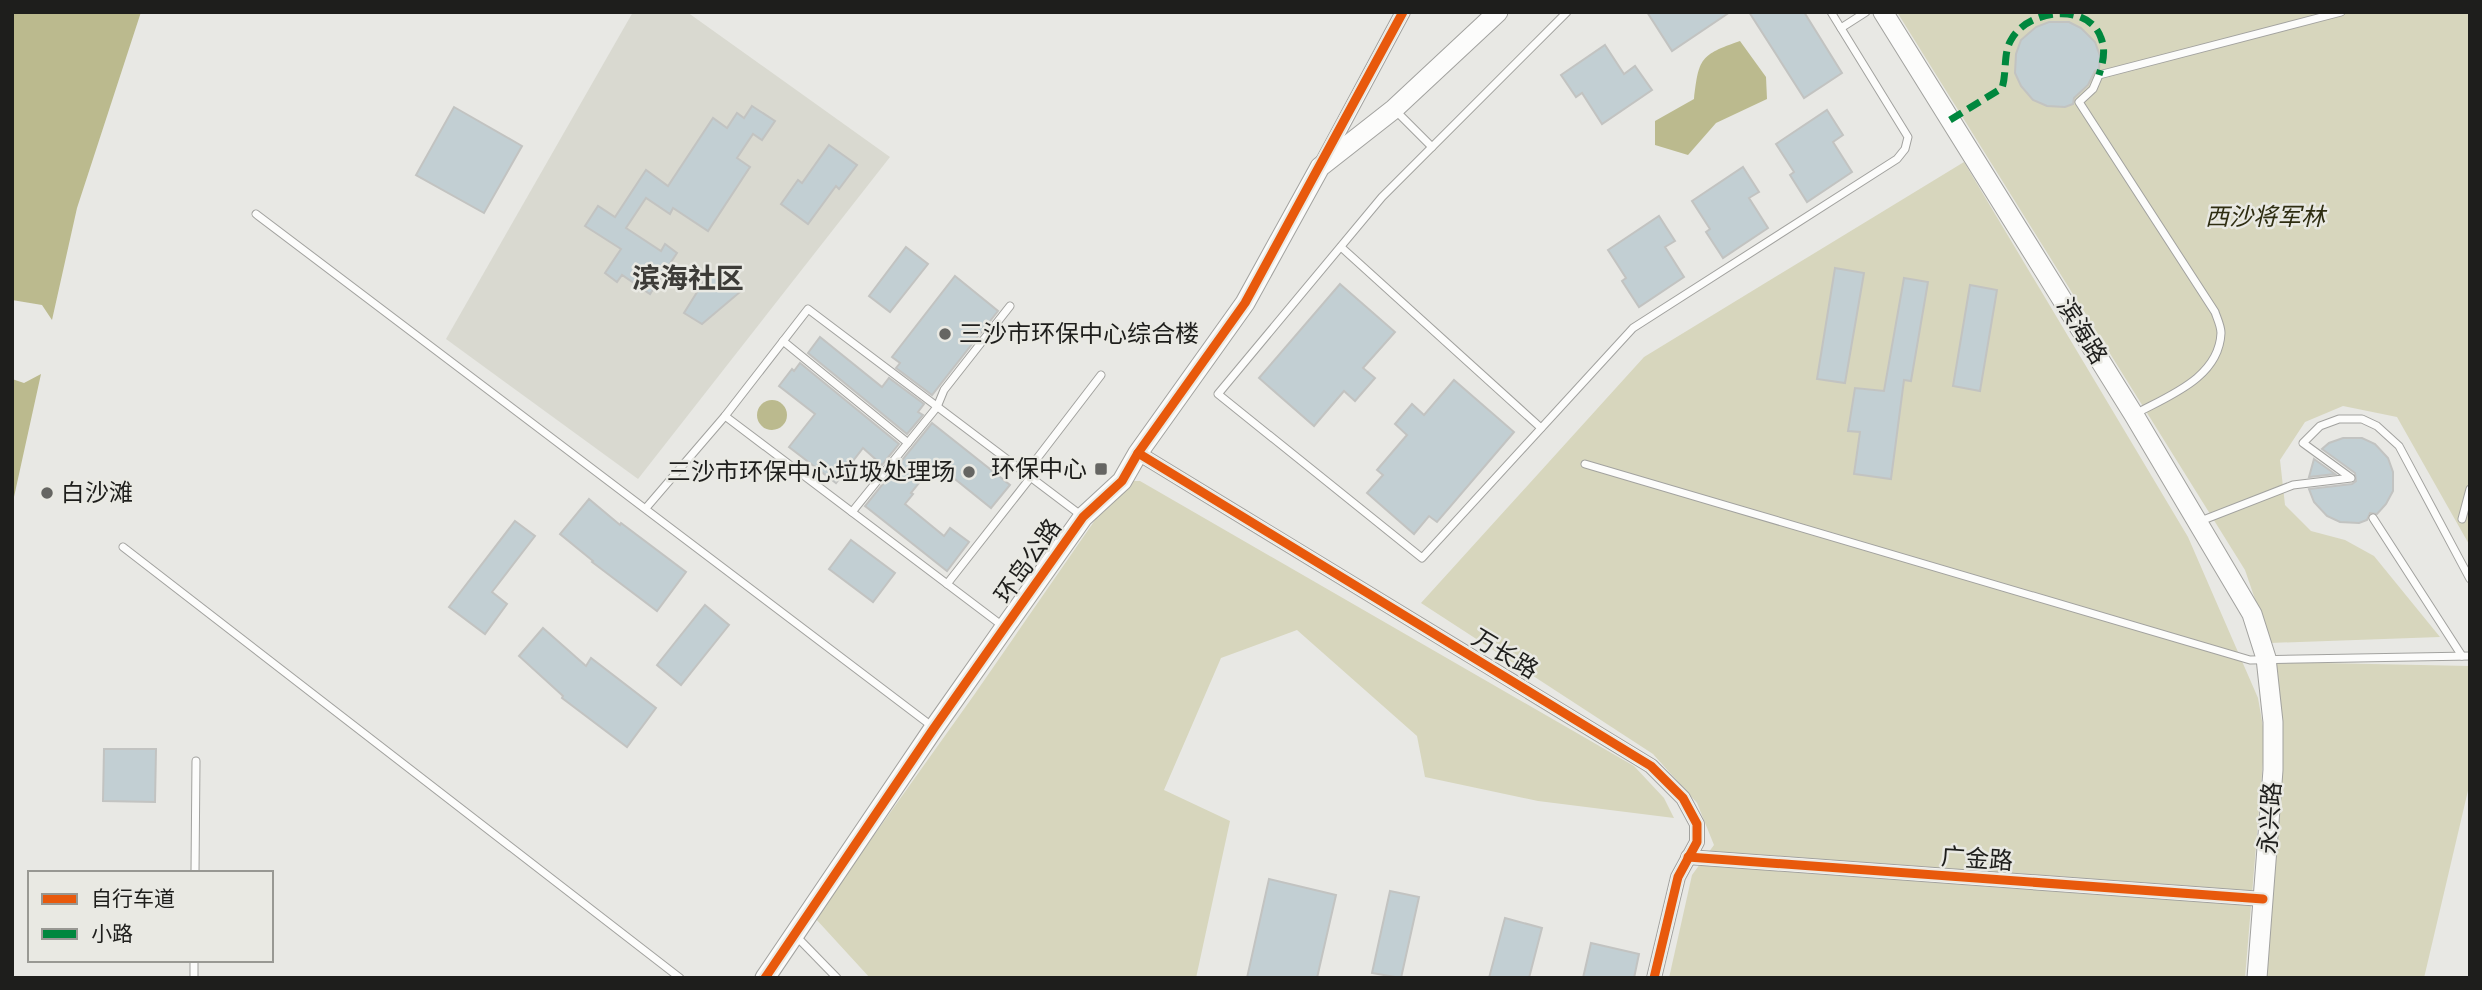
<svg xmlns="http://www.w3.org/2000/svg" width="2482" height="990" viewBox="0 0 2482 990" font-family="'Roboto Serif','Noto Sans SC',serif">
	<style>
		.built { fill: #d9d9d0 }
		.green { fill: #d7d6bd }
		.water { fill: #bbba8e }
		.building { fill: #c2cfd3; stroke: #c2c3c1; stroke-width: 2 }
		.lines { fill: none; stroke-linecap: round; stroke-linejoin: round }
		.lane-casing { stroke: #a2a29f; stroke-width: 9 }
		.street-casing { stroke: #a2a29f; stroke-width: 16 }
		.secondary-casing { stroke: #a2a29f; stroke-width: 21 }
		.lane { stroke: #fcfcfb; stroke-width: 7 }
		.street { stroke: #fcfcfb; stroke-width: 14 }
		.secondary { stroke: #fcfcfb; stroke-width: 19 }
		.quiet { stroke: #00873e; stroke-width: 7; stroke-dasharray: 14 7; stroke-linecap: butt }
		.cycleway-casing { stroke: #e9e9e3; stroke-width: 13 }
		.cycleway { stroke: #e8590c; stroke-width: 9 }
		.poi-dot { fill: #656562; stroke: #e9e9e3; stroke-width: 2.5 }
		.labels { text-anchor: middle; stroke-width: 5; stroke-linejoin: round; paint-order: stroke }
		.park-label { font-size: 24px; font-style: italic; fill: #2e2d11; stroke: #e9e9e3 }
		.street-label { font-size: 24px; fill: #1e1e1c; stroke: #e9e9e3 }
		.poi-label { font-size: 24px; fill: #1e1e1c; stroke: #e9e9e3; text-anchor: start }
		.quarter-label { font-size: 28px; font-weight: bold; fill: #3d3c38; stroke: #e9e9e3 }
	</style>
	<rect width="100%" height="100%" fill="#e8e8e4"/>
	<polygon class="built" points="633,12 687,12 890,157 638,479 446,339"/>
	<g class="green">
		<polygon points="1897,12 2470,12 2470,546 2397,417 2343,406 2305,422 2280,460 2285,505 2311,531 2345,540 2374,556 2440,637 2270,643 2245,570"/>
		<polygon points="1964,162 2188,537 2258,698 2265,738 2245,978 1669,978 1692,875 1714,845 1697,803 1653,754 1421,603 1644,357"/>
		<polygon points="1122,481 1140,481 1634,766 1664,798 1674,818 1538,801 1425,777 1417,736 1297,630 1221,658 1164,790 1230,821 1196,978 870,978 815,918 974,695"/>
		<polygon points="2276,662 2470,666 2470,782 2424,978 2267,978 2281,771"/>
	</g>
	<g class="water">
		<polygon points="12,12 141,12 77,208 52,320 42,305 12,300"/>
		<path d="M 1740,41 L 1766,77 L 1767,99 L 1716,123 L 1688,155 L 1655,145 L 1655,121 L 1694,99 C 1699,58 1700,55 1740,41 Z"/>
		<polygon points="41,374 12,506 12,379 24,383"/>
		<circle cx="772" cy="415" r="15"/>
	</g>
	<g class="building">
		<polygon points="1647,12 1730,12 1672,51"/>
		<polygon points="1749,12 1804,12 1842,73 1804,98"/>
		<polygon points="2049,22 2069,22 2081,28 2095,42 2100,56 2099,69 2095,71 2088,85 2074,98 2073,104 2065,107 2047,106 2033,100 2021,86 2015,73 2016,54 2021,40 2036,27"/>
		<polygon points="1605,45 1624,74 1635,66 1652,90 1602,124 1582,93 1576,97 1561,75"/>
		<polygon points="752,106 775,121 762,140 753,134 737,158 750,167 708,231 673,208 670,214 646,198 626,228 661,251 665,244 677,253 650,294 622,275 617,282 605,273 621,249 585,226 598,206 615,217 646,170 668,186 713,118 727,128 737,113 744,118"/>
		<polygon points="454,107 522,146 484,213 416,175"/>
		<polygon points="1827,110 1843,135 1833,142 1852,172 1807,202 1790,175 1794,172 1776,144"/>
		<polygon points="829,145 857,165 839,189 836,186 808,224 781,204 798,180 802,183"/>
		<polygon points="1743,167 1759,192 1749,198 1768,228 1723,258 1706,232 1710,229 1692,201"/>
		<polygon points="1659,216 1675,241 1665,247 1684,277 1639,307 1622,281 1626,278 1608,250"/>
		<polygon points="906,247 928,264 890,312 869,296"/>
		<polygon points="1835,268 1864,273 1845,383 1817,379"/>
		<polygon points="709,273 740,292 702,324 684,313"/>
		<polygon points="955,276 998,311 932,395 896,368 900,363 892,357"/>
		<polygon points="1904,278 1928,282 1911,381 1904,380 1891,479 1854,474 1860,432 1848,431 1855,388 1884,391"/>
		<polygon points="1340,284 1395,332 1363,368 1375,378 1355,401 1344,391 1314,426 1259,378"/>
		<polygon points="1970,285 1997,290 1980,391 1953,386"/>
		<polygon points="820,337 882,387 889,378 924,404 918,412 923,415 907,434 808,353"/>
		<polygon points="800,363 899,444 882,465 863,448 836,483 789,447 815,414 779,386 792,369 794,371"/>
		<polygon points="1454,380 1514,432 1437,522 1429,516 1414,534 1367,493 1383,475 1377,470 1407,435 1395,424 1412,404 1424,415"/>
		<polygon points="932,423 1010,485 991,508 935,463 911,493 913,494 905,504 944,536 950,528 969,542 947,571 865,506"/>
		<polygon points="2343,438 2362,438 2375,444 2388,458 2393,472 2393,491 2386,504 2377,514 2370,513 2367,520 2359,523 2340,522 2327,516 2314,502 2309,489 2352,484 2356,481 2355,473 2322,449 2329,443"/>
		<polygon points="2314,459 2335,474 2309,477"/>
		<polygon points="589,499 620,525 621,523 686,572 657,611 592,562 593,561 560,534"/>
		<polygon points="515,521 535,536 492,592 507,604 485,634 449,607"/>
		<polygon points="851,540 895,573 873,602 829,569"/>
		<polygon points="705,605 729,625 681,685 657,665"/>
		<polygon points="543,628 586,666 591,658 656,708 627,747 562,698 563,696 519,656"/>
		<polygon points="104,749 156,749 155,802 103,801"/>
		<polygon points="1269,879 1336,895 1317,978 1247,978"/>
		<polygon points="1390,891 1419,897 1401,978 1372,973"/>
		<polygon points="1505,918 1542,928 1529,978 1489,978"/>
		<polygon points="1591,943 1639,954 1634,978 1583,978"/>
	</g>
	<g class="lines">
		<g class="lane-casing">
			<g id="lane">
				<polyline points="1567,12 1382,197 1218,394 1422,558 1633,328 1897,159 1905,149 1908,137 1831,12"/>
				<polyline points="1841,28 1866,12"/>
				<polyline points="1394,109 1432,147"/>
				<polyline points="256,214 933,727"/>
				<polyline points="1341,247 1541,428"/>
				<polyline points="783,341 908,443"/>
				<path d="M 2135,414 C 2168,396 2219,378 2221,333 C 2221,326 2217,318 2215,312 L 2079,102 L 2093,89 L 2099,75 L 2341,12"/>
				<polyline points="1585,464 2250,660 2470,656"/>
				<polyline points="646,508 725,416"/>
				<polyline points="852,512 937,407 944,390 1010,306"/>
				<polyline points="2373,518 2462,656"/>
				<polyline points="2462,519 2470,489"/>
				<polyline points="2198,522 2293,485 2351,478 2303,443 2320,426 2339,419 2362,419 2377,426 2399,446 2470,579"/>
				<polyline points="123,547 680,978"/>
				<polyline points="947,584 1031,477 1032,465 1101,375"/>
				<polyline points="1004,627 725,416 808,309 1082,516"/>
				<polyline points="195,873 196,761"/>
				<polyline points="796,936 837,978"/>
				<polyline points="194,978 194,960"/>
			</g>
		</g>
		<g class="street-casing">
			<g id="street">
				<polyline points="1322,163 1403,12"/>
				<polyline points="1138,453 1651,766 1683,798 1697,824 1697,842 1678,877 1654,978"/>
				<polyline points="1688,857 2263,899"/>
			</g>
		</g>
		<g class="secondary-casing">
			<g id="secondary">
				<polyline points="1883,12 2134,415 2252,614 2266,658 2273,722 2273,770 2257,978"/>
				<polyline points="765,978 934,728 1005,627 1083,517 1122,481 1138,453 1245,303 1320,167 1394,109 1498,12"/>
			</g>
		</g>
		<use href="#lane" class="lane"/>
		<use href="#street" class="street"/>
		<use href="#secondary" class="secondary"/>
		<path class="quiet" d="M 1950,120 L 2002,88 C 2007,73 2003,53 2011,40 C 2027,9 2089,2 2101,38 C 2106,51 2103,62 2099,75"/>
		<g class="cycleway-casing">
			<g id="cycleway">
				<polyline points="1138,453 1651,766 1683,798 1697,824 1697,842 1678,877 1654,978"/>
				<polyline points="1688,857 2263,899"/>
				<polyline points="765,978 934,728 1005,627 1083,517 1122,481 1138,453 1245,303 1403,12"/>
			</g>
		</g>
		<use href="#cycleway" class="cycleway"/>
	</g>
	<g class="poi-dot">
		<circle cx="945" cy="334" r="7"/>
		<rect x="1094" y="462" width="14" height="14" rx="3.5"/>
		<circle cx="969" cy="472" r="7"/>
		<circle cx="47" cy="493" r="7"/>
	</g>
	<g class="labels">
		<g class="park-label">
			<text x="2265" y="225">西沙将军林</text>
		</g>
		<g class="street-label">
			<text transform="translate(2082 331) rotate(58)" y="8">滨海路</text>
			<text transform="translate(1028 561) rotate(-55)" y="8">环岛公路</text>
			<text transform="translate(1505 654) rotate(31)" y="8">万长路</text>
			<text transform="translate(2270 818) rotate(-86)" y="8">永兴路</text>
			<text transform="translate(1977 859) rotate(4)" y="8">广金路</text>
		</g>
		<g class="poi-label">
			<text x="959" y="342">三沙市环保中心综合楼</text>
			<text x="1087" y="477" text-anchor="end">环保中心</text>
			<text x="955" y="480" text-anchor="end">三沙市环保中心垃圾处理场</text>
			<text x="61" y="501">白沙滩</text>
		</g>
		<g class="quarter-label">
			<text x="688" y="288">滨海社区</text>
		</g>
	</g>
	<rect width="2482" height="990" fill="none" stroke="#1e1e1c" stroke-width="28"/>
	<rect x="28" y="871" width="245" height="91" fill="#e9e9e3" stroke="#989893" stroke-width="2"/>
	<rect x="42" y="894" width="35" height="10" fill="#e8590c" stroke="#989893" stroke-width="2"/>
	<text x="91" y="906" font-size="21" fill="#1e1e1c">自行车道</text>
	<rect x="42" y="929" width="35" height="10" fill="#00873e" stroke="#989893" stroke-width="2"/>
	<text x="91" y="941" font-size="21" fill="#1e1e1c">小路</text>
</svg>
